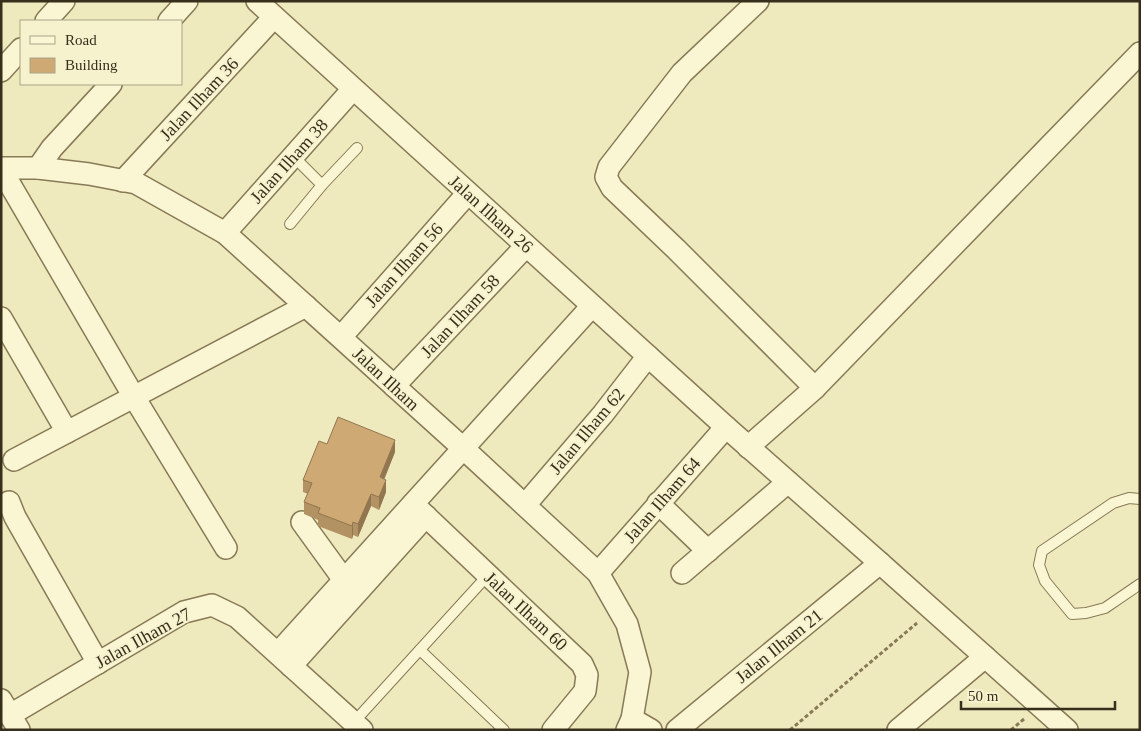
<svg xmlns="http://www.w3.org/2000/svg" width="1141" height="731" viewBox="0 0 1141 731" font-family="Georgia,serif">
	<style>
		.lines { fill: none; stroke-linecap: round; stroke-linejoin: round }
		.lane-casing { stroke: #887a56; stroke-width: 12 }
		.street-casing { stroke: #887a56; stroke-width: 24 }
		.path { stroke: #887a56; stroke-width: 3; stroke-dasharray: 4 2.5; stroke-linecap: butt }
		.lane { stroke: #faf5d2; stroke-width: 10 }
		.street { stroke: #faf5d2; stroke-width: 21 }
		.wall { fill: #b29163 }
		.shaded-wall { fill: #917650 }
		.building { fill: #cfa973; stroke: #917650 }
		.labels { text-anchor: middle; stroke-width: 4; stroke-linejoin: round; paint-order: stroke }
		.street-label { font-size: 18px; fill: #372e1c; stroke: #f6f2ce }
	</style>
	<rect width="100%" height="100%" fill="#efe9be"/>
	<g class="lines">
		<g class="lane-casing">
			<g id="lane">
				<polyline points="293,156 322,185"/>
				<polyline points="290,224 322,185 357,148"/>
				<polyline points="1140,499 1129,498 1113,503 1042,551 1039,565 1045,581 1072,614 1086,613 1105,608 1140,584"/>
				<polyline points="420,650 504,730"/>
				<polyline points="354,722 488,575"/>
			</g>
		</g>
		<g class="street-casing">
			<g id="street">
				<polyline points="257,1 726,427 880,563 1067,730"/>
				<polyline points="758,1 682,73 609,167 606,177 612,188 676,249 815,388"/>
				<polyline points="46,21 64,1"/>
				<polyline points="169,21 187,1"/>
				<polyline points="1,71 21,49"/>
				<polyline points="1,168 38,168 89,174 136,183 225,233 464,449 598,573 627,624 640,672 632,719 627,730"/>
				<polyline points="38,168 52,148 111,84"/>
				<polyline points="1,169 134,397 226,548"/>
				<polyline points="123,181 274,17"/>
				<polyline points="225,233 353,89"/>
				<polyline points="1,318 67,432"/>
				<polyline points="341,337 468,193"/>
				<polyline points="394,386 526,246"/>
				<polyline points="748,447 815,388 1140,53"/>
				<polyline points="14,460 306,306"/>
				<polyline points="9,502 15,517 98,663"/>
				<polyline points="658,503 708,551"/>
				<polyline points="413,504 582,664 587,675 585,691 553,730"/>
				<polyline points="525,505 603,414 648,356"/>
				<polyline points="302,522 344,580"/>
				<polyline points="598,573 726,427"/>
				<polyline points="682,573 788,482"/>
				<polyline points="278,653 592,306"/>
				<polyline points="291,666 426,516"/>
				<polyline points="1,700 19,730"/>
				<polyline points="10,715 184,612 212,605 237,617 362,730"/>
				<polyline points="632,719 651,730"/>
				<polyline points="677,730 880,563"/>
				<polyline points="898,730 985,657"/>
			</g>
		</g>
		<g class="path">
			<polyline points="790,730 917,623"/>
			<polyline points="1011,730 1024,719"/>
		</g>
		<use href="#lane" class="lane"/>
		<use href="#street" class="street"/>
	</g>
	<polygon class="wall" points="327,444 395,452 384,479 386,492 379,510 371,506 358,537 353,535 352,539 318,526 318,520 304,514 304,502 308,494 303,492 303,480"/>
	<g class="shaded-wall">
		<polygon points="395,440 395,452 380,490 380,477"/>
		<polygon points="386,480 386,492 379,510 379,497"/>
		<polygon points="371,494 371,506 358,537 358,524"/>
		<polygon points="353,522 353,535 352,539 352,526"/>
	</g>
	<polygon class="building" points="338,417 395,440 380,477 386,480 379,497 371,494 358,524 353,522 352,526 318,513 320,508 304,502 312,483 303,480 319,441 327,444"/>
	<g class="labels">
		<g class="street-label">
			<text transform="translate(199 99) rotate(-47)" y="6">Jalan Ilham 36</text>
			<text transform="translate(289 161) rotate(-48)" y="6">Jalan Ilham 38</text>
			<text transform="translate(491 214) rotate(42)" y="6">Jalan Ilham 26</text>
			<text transform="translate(404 265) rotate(-48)" y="6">Jalan Ilham 56</text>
			<text transform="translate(460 316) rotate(-47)" y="6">Jalan Ilham 58</text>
			<text transform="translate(386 379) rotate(43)" y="6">Jalan Ilham</text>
			<text transform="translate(587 431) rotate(-50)" y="6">Jalan Ilham 62</text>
			<text transform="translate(662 500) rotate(-49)" y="6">Jalan Ilham 64</text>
			<text transform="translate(526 611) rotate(43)" y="6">Jalan Ilham 60</text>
			<text transform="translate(143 638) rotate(-29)" y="6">Jalan Ilham 27</text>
			<text transform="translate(779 646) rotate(-39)" y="6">Jalan Ilham 21</text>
		</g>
	</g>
	<rect width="1141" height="731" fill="none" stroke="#372e1c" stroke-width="5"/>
	<rect x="20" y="20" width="162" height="65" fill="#f6f2ce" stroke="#aaa487"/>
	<rect x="30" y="36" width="25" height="8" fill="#faf5d2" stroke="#aaa487"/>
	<text x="65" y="45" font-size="15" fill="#372e1c">Road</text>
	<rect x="30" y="58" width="25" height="15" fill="#cfa973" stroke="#aaa487"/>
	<text x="65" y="70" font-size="15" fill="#372e1c">Building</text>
	<path d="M961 701v8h154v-8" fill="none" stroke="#372e1c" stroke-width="2.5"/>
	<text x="968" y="701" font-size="15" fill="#372e1c" stroke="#f6f2ce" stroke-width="4" paint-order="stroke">50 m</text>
</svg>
